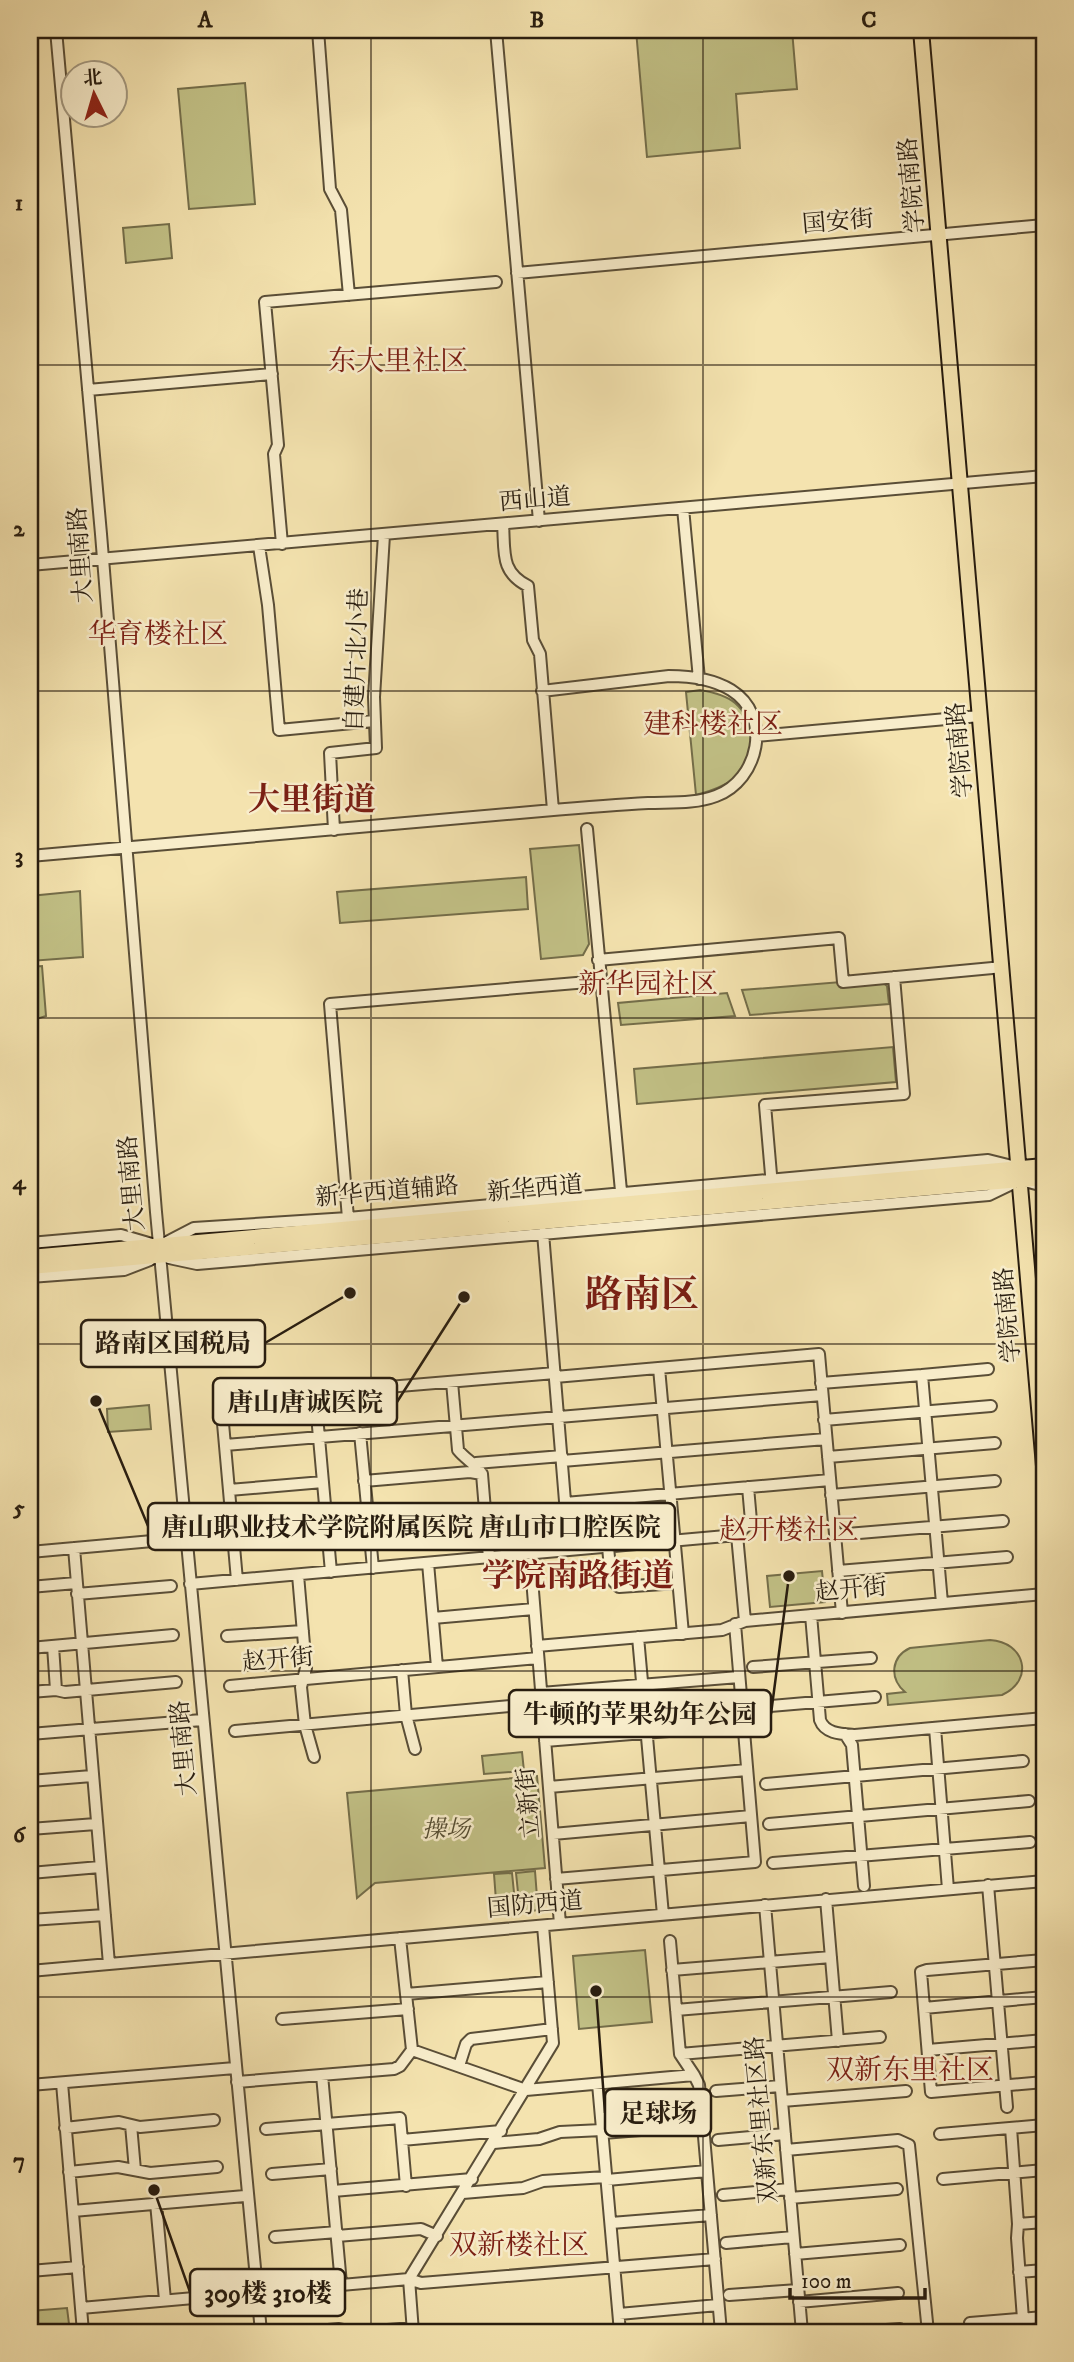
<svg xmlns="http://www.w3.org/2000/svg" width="1074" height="2362" font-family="'IM FELL DW Pica','Noto Serif SC',serif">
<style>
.green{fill:#c2c186;stroke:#746e4a;stroke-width:2}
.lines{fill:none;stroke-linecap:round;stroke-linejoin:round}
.minor-casing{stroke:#5a4e37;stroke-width:14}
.major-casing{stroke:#271c0f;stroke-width:18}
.minor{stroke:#f8edcb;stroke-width:10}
.major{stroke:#f4e3af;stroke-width:14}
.grid{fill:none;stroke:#271c0f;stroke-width:2;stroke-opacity:0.55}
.labels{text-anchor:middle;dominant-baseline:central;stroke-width:5;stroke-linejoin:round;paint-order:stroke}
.street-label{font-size:24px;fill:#271c0f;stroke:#f8edcb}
.park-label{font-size:24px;font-style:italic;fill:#564e33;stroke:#f8edcb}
.quarter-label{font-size:28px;fill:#7a1f14;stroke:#f8edcb}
.district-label{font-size:32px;font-weight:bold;fill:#7a1f14;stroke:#f8edcb}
.town-label{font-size:38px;font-weight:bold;fill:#7a1f14;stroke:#f8edcb}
.leader{fill:none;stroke:#271c0f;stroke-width:2.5}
.callout-dot{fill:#271c0f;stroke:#f8edcb;stroke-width:2.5}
.callout{fill:#f8edcb;stroke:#271c0f;stroke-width:2.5}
.callout-label{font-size:26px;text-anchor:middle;font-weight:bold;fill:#271c0f}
.neatline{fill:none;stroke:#271c0f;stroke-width:2.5}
.grid-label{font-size:23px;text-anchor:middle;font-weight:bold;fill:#271c0f}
</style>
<rect width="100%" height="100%" fill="#f4e3af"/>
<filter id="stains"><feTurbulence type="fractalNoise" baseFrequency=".00286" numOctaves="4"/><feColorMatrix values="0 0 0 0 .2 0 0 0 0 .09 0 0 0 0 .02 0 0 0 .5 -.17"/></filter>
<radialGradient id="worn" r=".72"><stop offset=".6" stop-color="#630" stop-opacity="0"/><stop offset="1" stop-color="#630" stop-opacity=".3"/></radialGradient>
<path class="green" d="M636,30H792L797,89L736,94L740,148L647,157Z
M245,83L255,204L189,209L178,89Z
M169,224L172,258L126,263L123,228Z
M700,690C712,692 726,695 735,703C757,722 756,757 736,777C726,786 709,791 696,795L686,692Z
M579,845L589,944L583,955L541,959L530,849Z
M526,877L528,909L340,923L337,892Z
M80,891L83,957L30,961V896Z
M42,966L46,1016L30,1021V967Z
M878,979L887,986L889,1004L750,1015L742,990Z
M727,993L735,1016L621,1025L618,1003Z
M893,1047L896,1082L637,1104L634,1069Z
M149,1405L151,1429L108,1432L107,1409Z
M822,1571L825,1602L770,1607L767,1576Z
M990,1640C1025,1642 1035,1680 1002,1695L888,1705L887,1694L905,1692C889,1678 891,1657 910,1648Z
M522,1752L524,1771L484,1774L482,1756Z
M537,1776L545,1868L375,1883L357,1898L347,1793Z
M535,1871L538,1910L520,1912L516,1873Z
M512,1873L516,1912L497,1914L494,1874Z
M645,1950L652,2022L579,2029L573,1956Z
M67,2308L70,2332H30V2311Z"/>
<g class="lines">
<defs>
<path id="minor" d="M56,30L101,534L156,1212C193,1585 224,1959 261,2332
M318,30L330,189L341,210L349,295
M496,30L539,521
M517,273L1044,225
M88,390L272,374
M683,508L699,679
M503,524C505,552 500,572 528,586L533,640L540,654L553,810
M282,544L274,454L278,445L265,302L496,282
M259,546L268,605L279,730L374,721
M30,565L1044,476
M756,736L980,716
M587,829L621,1191
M334,830L330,753L376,748L374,697L384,535
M30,856C200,842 371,827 542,811C577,808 612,805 648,803C670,802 695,804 716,796C759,780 773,716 731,690C713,679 689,676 669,676L542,691
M598,960L839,938L843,982L1003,967
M772,1186L765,1105L904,1094L894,977
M348,1218L330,1004L600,981
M543,1233L569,1550
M167,1242L194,1228L348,1218L988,1160L1012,1166
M30,1243L121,1235L152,1244
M169,1258L197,1264L989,1195L1020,1180L1044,1186
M30,1277L124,1270L150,1260
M659,1368L683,1634
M922,1375L988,1369
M555,1377L819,1354L842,1613
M452,1382L458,1450C466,1460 475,1463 482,1474L489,1558
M821,1383L922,1375L942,1603
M315,1393L331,1572
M824,1420L991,1406
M360,1433L373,1568
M225,1445L822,1395
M828,1457L995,1443
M562,1461L826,1439
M476,1463L562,1456
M364,1481L470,1472L482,1474
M229,1490L323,1482
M831,1495L995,1481
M565,1503L830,1480
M369,1525L485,1515
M737,1535L751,1521L748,1487
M835,1535L1003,1521
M233,1537L327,1529
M608,1547L611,1579L619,1587L678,1583
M74,1548L109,1964
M30,1552L186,1538
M530,1554L560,1924
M428,1563L437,1667
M838,1571L1007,1557
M298,1575L306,1668L301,1687L305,1725L314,1757
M237,1580L221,1401L555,1373
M190,1584L737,1535L745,1621
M30,1587L76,1583
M77,1594L171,1586
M811,1615L820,1720C825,1734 842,1734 855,1735L1044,1718
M433,1618L534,1609
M227,1636L303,1631
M638,1637L663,1915
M537,1646L722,1630L745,1621L1044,1594
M30,1648L173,1635
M753,1667L871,1658
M402,1670L406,1715L415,1749
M230,1686L538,1658
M56,1690L65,1692L176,1682
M30,1692L56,1690L53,1646
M541,1693L739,1677
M760,1707L875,1697
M935,1728L948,1889
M235,1731L542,1703
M30,1734L202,1720
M845,1734L852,1745L864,1886
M545,1741L743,1725
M30,1781L92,1776
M766,1784L1023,1761
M549,1787L747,1770
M769,1824L1029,1801
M30,1829L96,1824
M553,1834L751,1816
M773,1863L1030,1842
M30,1873L100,1867
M556,1879L755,1862L735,1624
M988,1885L1007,2107
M826,1899L838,2041
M765,1905L802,2332
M30,1920L105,1915
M400,1938L412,2050L526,2090L694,2075L699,2085L703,2125L721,2332
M670,1941L680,2054L694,2075
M1044,1960L927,1970L921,1972L931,2092L1044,2082
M672,1970L831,1957
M30,1971L1044,1881
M406,1994L548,1982
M924,2008L1044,1997
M676,2010L891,1992
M282,2019L408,2009
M928,2050L1044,2040
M680,2054L880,2037
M459,2066L466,2044L471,2039L552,2029
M322,2075L341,2284
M237,2082L394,2069L400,2066L412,2050
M62,2083L83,2332
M598,2084L620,2332
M30,2085L235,2068
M716,2091L780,2086
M782,2101L906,2091
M131,2125L135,2170
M65,2128L119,2122L140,2127L214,2120
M1011,2128L1018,2224L1044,2222
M266,2129L400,2118L406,2186
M603,2133L703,2125
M940,2134L1044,2125
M402,2140L501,2131
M718,2140L785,2134
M494,2143L539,2139L560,2132L602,2130
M786,2150L898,2140L909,2145L928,2332
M69,2172L118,2167L150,2173L217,2167
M272,2174L331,2169
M943,2179L1044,2170
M607,2180L707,2171
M333,2191L472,2179
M463,2193L523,2188L543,2181L606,2177
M723,2195L789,2189
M790,2198L897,2189
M156,2203L165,2300
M73,2211L245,2196
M611,2223L711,2215
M1018,2224L1017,2238L1023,2319
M337,2236L421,2229L437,2236
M275,2237L337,2232
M726,2243L793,2237
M795,2254L900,2245
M30,2271L78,2267
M1019,2272L1044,2270
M729,2295L798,2290
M799,2302L898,2293
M81,2308L409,2279L421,2283L715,2259
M619,2314L718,2305
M970,2323L1044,2317
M305,2332L339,2329L354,2332
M362,2332L413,2328
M413,2332L409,2279L553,2043L543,1926
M858,2332L900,2329"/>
<path id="major" d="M921,30L1044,1466
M30,1257L1044,1166
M30,1267L1044,1178"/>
</defs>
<use href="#minor" class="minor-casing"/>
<use href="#major" class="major-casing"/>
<use href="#minor" class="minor"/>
<use href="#major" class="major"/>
</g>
<path class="grid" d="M371,30V2332M703,30V2332M30,365H1044M30,691H1044M30,1018H1044M30,1344H1044M30,1671H1044M30,1997H1044"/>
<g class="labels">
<g class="street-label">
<text transform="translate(912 185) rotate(-95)">学院南路</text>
<text transform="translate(838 222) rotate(-5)">国安街</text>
<text transform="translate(535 500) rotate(-5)">西山道</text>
<text transform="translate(81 555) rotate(-94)">大里南路</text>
<text transform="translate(357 660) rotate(-88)">自建片北小巷</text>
<text transform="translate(960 750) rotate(-95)">学院南路</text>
<text transform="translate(132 1183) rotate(-95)">大里南路</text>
<text transform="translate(535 1189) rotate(-5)">新华西道</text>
<text transform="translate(387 1192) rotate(-5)">新华西道辅路</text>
<text transform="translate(1008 1315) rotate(-95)">学院南路</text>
<text transform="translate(851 1590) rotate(-5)">赵开街</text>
<text transform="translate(278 1660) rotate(-5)">赵开街</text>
<text transform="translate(184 1748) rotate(-95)">大里南路</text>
<text transform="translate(529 1803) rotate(-95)">立新街</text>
<text transform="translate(535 1905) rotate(-5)">国防西道</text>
<text transform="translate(762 2120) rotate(-95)">双新东里社区路</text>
</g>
<g class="park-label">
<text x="446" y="1830">操场</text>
</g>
<g class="quarter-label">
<text x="398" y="361">东大里社区</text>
<text x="158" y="634">华育楼社区</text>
<text x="713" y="724">建科楼社区</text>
<text x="648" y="984">新华园社区</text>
<text x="789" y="1530">赵开楼社区</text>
<text x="910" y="2070">双新东里社区</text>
<text x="519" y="2245">双新楼社区</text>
</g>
<g class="district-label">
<text x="312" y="801">大里街道</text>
<text x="578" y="1577">学院南路街道</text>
</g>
<g class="town-label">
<text x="642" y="1296">路南区</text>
</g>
</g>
<path class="leader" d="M350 1293L265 1343M464 1297L397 1402M96 1401L148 1526M789 1576L771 1714M596 1991L605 2113M154 2190L190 2292"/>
<g class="callout-dot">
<circle cx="350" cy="1293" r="7"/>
<circle cx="464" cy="1297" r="7"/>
<circle cx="96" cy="1401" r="7"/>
<circle cx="789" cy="1576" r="7"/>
<circle cx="596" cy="1991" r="7"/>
<circle cx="154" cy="2190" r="7"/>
</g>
<g class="callout">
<rect x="81" y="1320" width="184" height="47" rx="7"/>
<rect x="213" y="1378" width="184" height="47" rx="7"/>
<rect x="148" y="1503" width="527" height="47" rx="7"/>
<rect x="509" y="1690" width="262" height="47" rx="7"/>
<rect x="605" y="2089" width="106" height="47" rx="7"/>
<rect x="190" y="2269" width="155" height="47" rx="7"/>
</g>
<g class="callout-label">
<text x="173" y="1352">路南区国税局</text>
<text x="305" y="1411">唐山唐诚医院</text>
<text x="411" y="1536">唐山职业技术学院附属医院 唐山市口腔医院</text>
<text x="640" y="1723">牛顿的苹果幼年公园</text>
<text x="658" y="2122">足球场</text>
<text x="268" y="2302">309楼 310楼</text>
</g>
<rect width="1074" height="2362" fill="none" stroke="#f4e3af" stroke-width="77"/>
<g transform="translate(94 94) rotate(355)"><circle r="33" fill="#f8edcb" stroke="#a49980" stroke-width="2"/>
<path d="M0-5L12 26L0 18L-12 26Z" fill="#8f2418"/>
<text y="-10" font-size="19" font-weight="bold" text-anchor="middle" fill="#271c0f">北</text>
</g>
<path d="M790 2288v10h135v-10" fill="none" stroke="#271c0f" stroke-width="3.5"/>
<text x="801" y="2288" font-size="21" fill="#271c0f" stroke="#f8edcb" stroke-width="5" paint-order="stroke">100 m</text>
<rect x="38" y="38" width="998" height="2286" class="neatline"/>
<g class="grid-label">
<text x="205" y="27">A</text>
<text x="537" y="27">B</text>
<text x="869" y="27">C</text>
<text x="19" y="210">1</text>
<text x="19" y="536">2</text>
<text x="19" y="863">3</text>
<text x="19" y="1189">4</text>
<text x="19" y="1515">5</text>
<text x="19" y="1842">6</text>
<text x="19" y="2168">7</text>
</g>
<rect width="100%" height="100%" filter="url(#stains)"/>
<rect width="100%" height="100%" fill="url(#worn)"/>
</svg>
